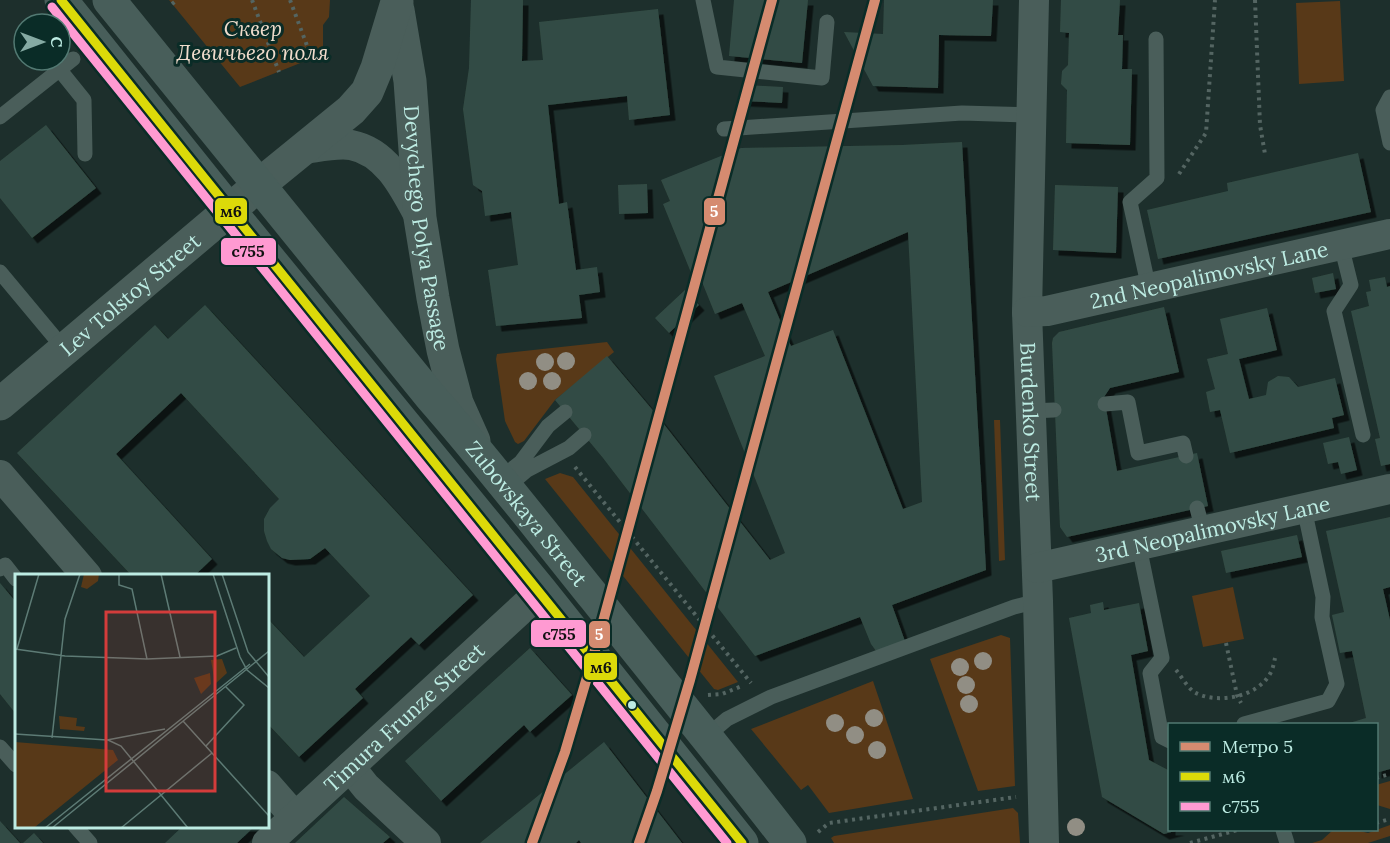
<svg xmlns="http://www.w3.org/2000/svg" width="1390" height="843" font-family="Lora,serif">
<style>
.green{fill:#583918}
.building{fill:#334c44;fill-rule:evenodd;filter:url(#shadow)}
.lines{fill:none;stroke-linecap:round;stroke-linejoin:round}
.path{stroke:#546562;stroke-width:4;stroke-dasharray:3 4.5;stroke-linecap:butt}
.service{stroke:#4a5e5a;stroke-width:15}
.minor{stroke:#4a5e5a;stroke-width:30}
.tertiary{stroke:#4a5e5a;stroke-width:33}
.secondary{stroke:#485e5a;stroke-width:33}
.bus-1-casing{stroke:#0a2c27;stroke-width:14}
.bus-2-casing{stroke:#0a2c27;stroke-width:14}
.bus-1{stroke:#dcda09;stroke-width:9}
.bus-2{stroke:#ff9ad2;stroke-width:9}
.metro-1-casing{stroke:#0a2c27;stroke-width:15}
.metro-1{stroke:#d58b70;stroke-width:10}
.tree{fill:#918e84}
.bus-dot{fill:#bdece3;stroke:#0a2c27;stroke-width:2}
.labels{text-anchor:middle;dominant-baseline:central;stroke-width:6;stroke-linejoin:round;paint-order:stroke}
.park-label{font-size:21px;font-style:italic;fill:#f0dccc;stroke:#0a2c27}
.street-label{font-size:21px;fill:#bdece3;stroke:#0a2c27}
.inset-road{fill:none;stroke:#5d7b75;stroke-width:1.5}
.view{fill:#d43c3b;fill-opacity:0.15;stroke:#d43c3b;stroke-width:3}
.inset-edge{fill:none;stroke:#bdece3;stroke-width:3}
.line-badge{stroke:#0a2c27;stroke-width:2}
.badge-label{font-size:16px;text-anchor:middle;font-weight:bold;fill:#fff}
.pale-badge-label{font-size:16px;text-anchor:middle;font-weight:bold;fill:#111}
</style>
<defs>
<filter id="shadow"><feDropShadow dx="5.5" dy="5.5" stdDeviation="0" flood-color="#0009"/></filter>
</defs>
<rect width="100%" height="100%" fill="#1d2f2c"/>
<path class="green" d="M169,0H330L329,17L323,25V54L240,87Z
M1340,1L1344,81L1299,84L1296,3Z
M607,342L614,352L555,400L524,441L518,444L515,442L505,421L496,359L497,354Z
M994,420H1000L1005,560L999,561Z
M560,473L573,477L738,682L718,690L714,689L545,479Z
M1233,587L1244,639L1203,647L1192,596Z
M1001,635L1010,638L1015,786L978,791L930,659Z
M873,681L913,799L829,813L808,785L801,790L751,729Z
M1390,781V809L1377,805L1376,785Z
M1013,808L1018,813L1020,843H834L831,838L834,836Z
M1390,825V836L1368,843H1312L1322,840L1333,830H1356L1368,833Z"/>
<path class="building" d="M471,0H523L522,61L543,60L539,22L658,9L670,115L629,120L627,96L548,105L559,204L567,202L576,270L597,267L600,292L579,295L582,318L496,326L488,270L518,265L511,212L485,216L482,191L473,185L463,109L469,68Z
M734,0H808L802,63L729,56Z
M884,0H993L991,36L939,35L938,88L873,86L844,32L883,34Z
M1061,0H1120L1118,35H1123L1122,69H1132L1130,145L1066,143L1067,90L1061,84L1062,71L1068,65L1069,33L1060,32Z
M744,85L783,87L782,103L743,101Z
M46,125L96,188L32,238L0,198V161Z
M962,142L986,570L892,605L906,644L879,655L871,644L860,617L755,656L603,458L555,400L607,356L656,414L770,560L785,553L714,376L765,356L742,303L715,314L700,277L694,280L663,204L670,201L661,180L741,148L902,145ZM908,232L922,502L903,509L833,330L791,346L768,292Z
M1358,153L1371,212L1158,259L1147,210L1228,191L1227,183Z
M647,184L648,213L619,214L618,185Z
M1055,185L1118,187L1116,253L1053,250Z
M1333,273L1336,289L1315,293L1312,278Z
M1385,277L1387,287L1390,286V464L1381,466L1375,439L1380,438L1351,311L1369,306L1366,292L1371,291L1369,280Z
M685,290L699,305L669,333L655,318Z
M205,305L473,595L419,645L411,637L355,689L363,698L299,757L267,723V618L304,657L370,596L325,548L310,559L290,560L282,558L271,549L267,541L264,531V519L270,508L279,499L181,393L116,454L212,559L194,576H132L17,453L155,325L168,339Z
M1164,307L1179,372L1110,388L1104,397L1117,471L1197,453L1208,506L1067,537L1060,527L1052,343L1053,338L1059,332Z
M1267,308L1277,350L1239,359L1249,399L1266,395L1268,382L1278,376L1289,377L1298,387L1335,378L1344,415L1332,418L1334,428L1230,453L1220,410L1210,412L1206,392L1215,389L1207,359L1228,354L1220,319Z
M1349,437L1357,470L1341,474L1338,462L1328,464L1323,443Z
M1390,517V587L1383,589L1390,620V769L1376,773V724H1346L1366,718L1352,651L1340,653L1332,615L1344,612L1326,531Z
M1297,535L1302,557L1226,573L1221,551Z
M0,583L16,602V714L0,694Z
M1103,602L1104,610L1139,603L1148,651L1131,655L1149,760L1170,771V830H1179L1164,834L1102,797L1069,618L1091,613L1090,605Z
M530,648L572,695L530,732L524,725L441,801L405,761Z
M604,742L682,843H581L579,840L576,843H480Z
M344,797L390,837L383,843H295Z
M0,821L20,843H0Z
M183,826H255L237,843H165Z
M34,833L43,843H23Z"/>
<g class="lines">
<path class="path" d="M252,0L279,72
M290,0L312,59
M1255,0L1260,125L1265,154
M172,4L177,0
M1179,174L1206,133L1215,0
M575,467L751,683
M1226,643L1237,695L1241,703
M1176,670C1182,677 1187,687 1194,692C1217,705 1259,697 1271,672C1273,668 1274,663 1275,658
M708,695L722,694L742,686
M1376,778L1390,774
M1376,823L1390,819
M818,832L829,823L1016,797
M1190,843L1237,830"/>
<path class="service" d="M703,0L717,67L822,78L827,22
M59,69L84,100L85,154
M1390,97L1383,110L1390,143
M0,117L73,59
M724,129L962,113L1031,115
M1341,245L1351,285L1334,311L1363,435
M0,272L65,350
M1149,289L1130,202L1157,178L1156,39
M1105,404L1128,402L1138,453L1183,443L1186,456
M1030,411L1054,410
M500,479L521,462L548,426L565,412
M507,487L527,470L569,448L584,435
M1197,508L1203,531
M1139,546L1162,658L1150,673L1162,737L1170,741
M0,569L5,565L16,579
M1244,724L1328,701L1337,684L1322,617L1323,597L1304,508
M707,736L727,719L771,697L1014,607L1038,601
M0,747L16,765
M75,826L90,843
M1283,830L1287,843"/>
<g class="minor">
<path id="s1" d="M1034,0L1027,312L1038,601L1044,843"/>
<path d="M304,149C319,147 335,143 351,145C387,152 404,188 420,218"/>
<path id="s2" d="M1027,312L1047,311L1390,234"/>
<path d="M0,475L87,576"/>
<path id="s3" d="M1037,568L1390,489"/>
<path d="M350,767L366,787L426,843"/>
<path d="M267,785L295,817"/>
<path id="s4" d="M267,843L541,591"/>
</g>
<g class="tertiary">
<path id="s5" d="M398,10L410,81L420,218L433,298L443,350L457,403L474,441"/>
<path id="s6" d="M0,404L259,185L351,110L367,92L377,68L397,2"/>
</g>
<g class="secondary">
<path d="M61,0L229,210L541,591L742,843"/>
<path id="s7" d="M109,0L431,397C488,462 541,531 595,598C660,680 726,760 790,843"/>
</g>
<defs>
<path id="bus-1" d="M61,0C287,282 517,561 742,843"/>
<path id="bus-2" d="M52,7C275,287 503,563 727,843"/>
</defs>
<use href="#bus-1" class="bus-1-casing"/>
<use href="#bus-2" class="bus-2-casing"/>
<use href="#bus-1" class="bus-1"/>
<use href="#bus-2" class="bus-2"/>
<defs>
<path id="metro-1" d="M532,843L565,752L598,640L772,0
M639,843L657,791L690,680L875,0"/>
</defs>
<use href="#metro-1" class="metro-1-casing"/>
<use href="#metro-1" class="metro-1"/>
</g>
<g class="tree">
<circle cx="566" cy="361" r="9"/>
<circle cx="545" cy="362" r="9"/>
<circle cx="528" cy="381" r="9"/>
<circle cx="552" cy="381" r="9"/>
<circle cx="983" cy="661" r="9"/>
<circle cx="960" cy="667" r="9"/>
<circle cx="966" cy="685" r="9"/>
<circle cx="969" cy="704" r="9"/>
<circle cx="874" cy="718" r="9"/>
<circle cx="835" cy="723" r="9"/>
<circle cx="855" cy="735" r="9"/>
<circle cx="877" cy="750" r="9"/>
<circle cx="1076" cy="827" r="9"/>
</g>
<circle class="bus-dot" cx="632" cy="705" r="5"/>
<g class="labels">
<g class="park-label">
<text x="253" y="28">Сквер<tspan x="253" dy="24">Девичьего поля</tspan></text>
</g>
<g class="street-label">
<text stroke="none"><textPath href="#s5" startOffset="220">Devychego Polya Passage</textPath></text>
<text stroke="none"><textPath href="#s2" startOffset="186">2nd Neopalimovsky Lane</textPath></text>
<text stroke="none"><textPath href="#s6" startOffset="170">Lev Tolstoy Street</textPath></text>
<text stroke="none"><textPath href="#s1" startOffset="422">Burdenko Street</textPath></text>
<text stroke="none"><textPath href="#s7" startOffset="662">Zubovskaya Street</textPath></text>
<text stroke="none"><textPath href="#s3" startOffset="180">3rd Neopalimovsky Lane</textPath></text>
<text stroke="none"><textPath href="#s4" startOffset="186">Timura Frunze Street</textPath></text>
</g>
</g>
<g transform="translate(15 574)">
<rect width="254" height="254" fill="#1d2f2c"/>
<path d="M69,0H84L83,7L72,15L66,13ZM207,85L212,99L200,110L196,86ZM195,99L196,110L186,120L179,104ZM44,142L62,144L61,152L70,153L69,157L45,155ZM0,168L98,176L103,186L20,253H0Z" fill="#583918"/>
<path class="inset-road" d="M104,0V11L117,15L132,85M146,0L165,83M198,0L225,83L232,96L254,114M207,0L233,78L254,103M0,75L50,82L132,85L202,82L221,74M2,75L24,0M168,147L254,242M0,160L92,166L150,155M37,164L50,45L65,0M93,166L106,172L173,254M191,172L229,131L211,113M30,254L235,90M37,254L254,77M106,254L197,179"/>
<path class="view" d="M91,38H200V217H91Z"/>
<rect width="254" height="254" class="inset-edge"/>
</g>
<g class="line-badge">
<rect x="214" y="197" width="34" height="28" rx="6" fill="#dcda09"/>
<rect x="703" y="197" width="23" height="29" rx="6" fill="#d58b70"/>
<rect x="220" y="237" width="57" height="29" rx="6" fill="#ff9ad2"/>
<rect x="530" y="619" width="57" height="29" rx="6" fill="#ff9ad2"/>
<rect x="588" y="620" width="23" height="29" rx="6" fill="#d58b70"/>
<rect x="583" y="652" width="35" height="29" rx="6" fill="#dcda09"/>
</g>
<g class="badge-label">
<text x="714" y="217">5</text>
<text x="599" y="640">5</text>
</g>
<g class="pale-badge-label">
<text x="231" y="217">м6</text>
<text x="248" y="257">с755</text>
<text x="559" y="640">с755</text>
<text x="601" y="673">м6</text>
</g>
<rect x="1168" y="723" width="210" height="108" fill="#0a2c27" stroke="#527972" stroke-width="1.5"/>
<rect x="1180" y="742" width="30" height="9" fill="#d58b70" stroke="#527972" stroke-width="1.5"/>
<text x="1222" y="753" font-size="18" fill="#bdece3">Метро 5</text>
<rect x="1180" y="772" width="30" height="9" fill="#dcda09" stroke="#527972" stroke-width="1.5"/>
<text x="1222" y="783" font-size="18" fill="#bdece3">м6</text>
<rect x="1180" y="802" width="30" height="9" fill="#ff9ad2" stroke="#527972" stroke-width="1.5"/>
<text x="1222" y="813" font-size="18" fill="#bdece3">с755</text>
<g transform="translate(42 42) rotate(90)"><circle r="28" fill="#0a2c27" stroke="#527972" stroke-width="1.5"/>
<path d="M0-4.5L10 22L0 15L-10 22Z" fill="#85aaa3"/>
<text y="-9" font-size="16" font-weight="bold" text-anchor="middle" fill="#bdece3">С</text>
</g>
</svg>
